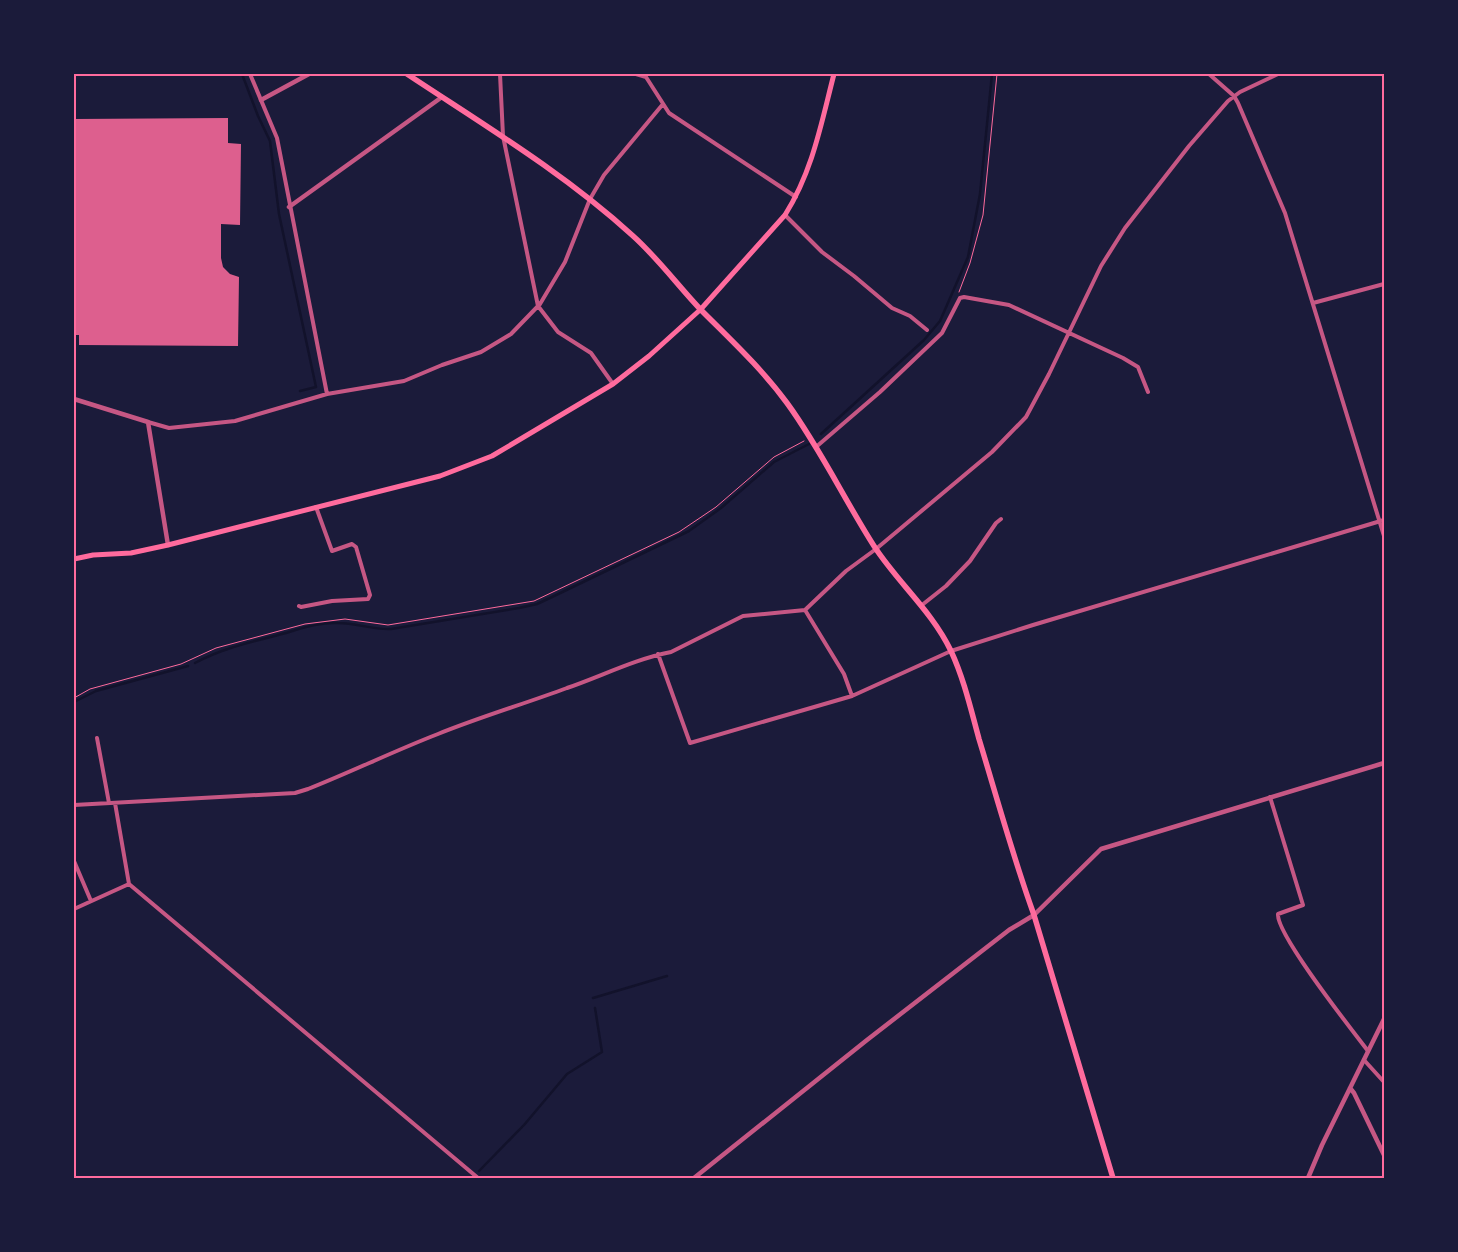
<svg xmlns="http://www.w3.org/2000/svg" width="1458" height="1252" font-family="'Source Serif 4',serif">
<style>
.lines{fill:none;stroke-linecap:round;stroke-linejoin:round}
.stream{stroke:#12122b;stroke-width:2.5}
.building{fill:#dd5f8e}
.path{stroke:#ff6b9d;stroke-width:1}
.minor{stroke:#c65784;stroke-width:4}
.tertiary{stroke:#c65784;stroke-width:4.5}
.secondary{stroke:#ff6b9d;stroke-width:5}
.primary{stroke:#ff6b9d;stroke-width:5.5}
.neatline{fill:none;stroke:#ff6b9d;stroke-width:2}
</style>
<rect width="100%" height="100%" fill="#1b1b3a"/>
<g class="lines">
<path class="stream" d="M242,74L258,116L270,141L279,214L316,387L300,391
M821,434L924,340L940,321L968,257L980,194L992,74
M195,663C222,648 252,642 282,634C300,629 319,622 338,623C357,623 373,630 391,629L519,608L537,604L550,598L689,531L721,508L774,462L809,444
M74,702L96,691L188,666
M593,998L667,976
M479,1171L524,1125L567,1074L602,1052L595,1008"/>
</g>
<path class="building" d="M228,118V143L241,144L240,225L221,224V258L223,267L230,274L239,277L238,346L79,345V335H74V119Z"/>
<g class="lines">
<path class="path" d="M959,292L970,263L983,215L997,74
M74,698L90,689L181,664L216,648L305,624L345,619L388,625L534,601L679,532L716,507L774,457L804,441"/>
<path class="minor" d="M250,74L277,138L327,394
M500,74L503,136L538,306L558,332L591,353L613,384
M636,74L646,77L669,113L796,197
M1209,74L1234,96L1238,103L1285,213L1384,536
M785,215L822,252L854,276L892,308L910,316L927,330
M1313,303L1384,284
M148,422L169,428L235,421L327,394L404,381L442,365L481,352L511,334L540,304L565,262L590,199L604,175L663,104
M816,447L880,392L942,333L960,298L964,297L1009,305L1123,358L1138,367L1148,392
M922,605L946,586L970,561L996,523L1001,519
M299,606L301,607L332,601L368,599L370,595L356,547L352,544L332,551L316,507
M805,610L844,674L852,696
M658,654L690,743L852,696L951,651L1033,625L1384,520
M97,738L109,803
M1270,797L1303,905L1278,914C1276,934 1352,1030 1368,1051
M115,803L129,884L478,1178
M74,805L295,793L308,789C351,772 394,751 438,734C480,717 524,704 567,688C602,676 635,659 671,652L743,616L805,610L846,571L876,549L992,452L1026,417L1049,374L1101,266L1125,228L1189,146L1228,101L1240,92L1278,74
M74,861L91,901
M74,909L129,884
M1364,1060L1384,1082"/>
<path class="tertiary" d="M261,100L309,74
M289,207L442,97
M74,399L148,422L168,545
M1350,1088L1354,1093L1384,1155
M694,1178L867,1040L1009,930L1034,915L1101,849L1384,763
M1308,1178L1322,1145L1384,1019"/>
<path class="secondary" d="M74,559L93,555L131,553L168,545L440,476L492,456L613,384L649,356L701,309L785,215C813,170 821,124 834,74"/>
<path class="primary" d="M407,74C484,125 564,173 632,235C658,258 678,286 702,311C732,341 762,369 787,403C820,448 844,499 874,546C898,583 932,611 951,651C964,679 971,710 979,739C997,798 1013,857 1034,915L1113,1178"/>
</g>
<rect width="1458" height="1252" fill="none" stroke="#1b1b3a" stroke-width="150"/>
<rect x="75" y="75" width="1308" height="1102" class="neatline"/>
</svg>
